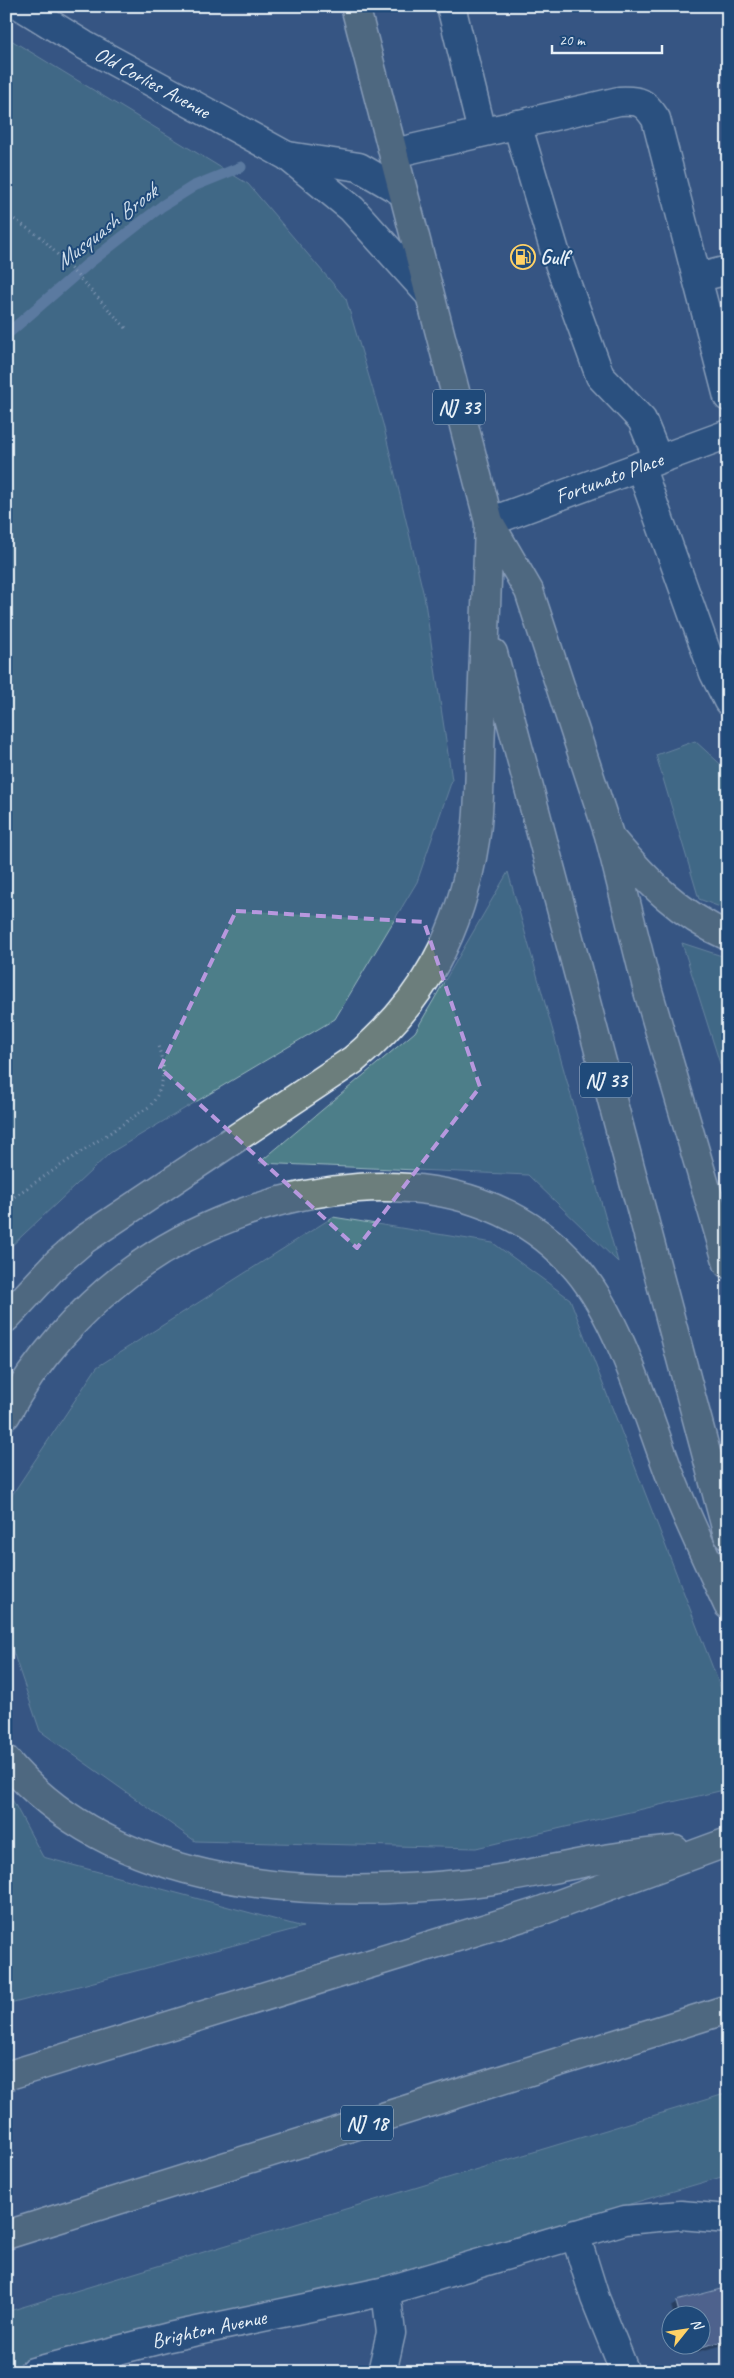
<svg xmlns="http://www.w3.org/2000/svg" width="734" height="2378" font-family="Caveat,sans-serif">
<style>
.green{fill:#4d7e89;stroke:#9ab8c0}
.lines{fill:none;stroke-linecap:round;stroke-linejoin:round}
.stream{stroke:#87a6c4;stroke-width:11}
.building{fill:#6a7299;stroke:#e8f1f8;filter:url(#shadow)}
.minor-casing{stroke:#e8f1f8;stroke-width:31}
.highway-casing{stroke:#e8f1f8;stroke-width:31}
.path{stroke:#e8f1f8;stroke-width:3;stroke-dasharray:1 4;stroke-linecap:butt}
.minor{stroke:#1f4a7a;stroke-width:28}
.highway{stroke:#6c7e7c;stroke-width:28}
.marked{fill:none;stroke:#b798de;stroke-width:4;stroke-dasharray:10 6;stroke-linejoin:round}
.labels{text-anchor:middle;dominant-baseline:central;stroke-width:4;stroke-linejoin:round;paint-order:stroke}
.shield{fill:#1f4a7a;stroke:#acbfd2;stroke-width:1}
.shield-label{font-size:20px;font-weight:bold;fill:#e8f1f8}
.street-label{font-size:21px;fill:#e8f1f8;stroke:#1f4a7a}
.poi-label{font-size:21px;font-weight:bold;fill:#e8f1f8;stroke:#1f4a7a;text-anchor:start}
.water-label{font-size:22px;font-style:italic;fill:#d0deeb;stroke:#1f4a7a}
</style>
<defs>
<filter id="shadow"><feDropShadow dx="-4.5" dy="4.5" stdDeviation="0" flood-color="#0009"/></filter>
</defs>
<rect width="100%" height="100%" fill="#365683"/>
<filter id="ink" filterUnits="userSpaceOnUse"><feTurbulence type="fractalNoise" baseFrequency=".02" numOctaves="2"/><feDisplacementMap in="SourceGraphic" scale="10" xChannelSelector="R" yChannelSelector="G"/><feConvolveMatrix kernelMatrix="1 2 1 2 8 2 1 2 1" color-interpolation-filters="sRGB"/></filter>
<g filter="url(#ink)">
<path class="green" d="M6,37L248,184L346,299L383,424L424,596L452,780L417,882L335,1019L110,1153L6,1251Z
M695,741L728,771V910L699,899L656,755Z
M508,872L618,1262L528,1175L259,1163L415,1032Z
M682,943L728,958V1089Z
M333,1217L493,1243L570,1299L728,1707V1789L476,1848L195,1841L40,1731L6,1631V1504L97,1367Z
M6,1788L43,1857L303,1927L6,2005Z
M728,2093V2175L62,2372H6V2312Z"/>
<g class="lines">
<path class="stream" d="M6,335L89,263L162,206L194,186L241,167"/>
</g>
<path class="building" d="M728,2287V2340L689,2350L688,2346H702V2316H680L676,2301Z"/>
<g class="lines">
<defs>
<g id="minor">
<path id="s1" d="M21,6L84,45L287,156L352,209L428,293"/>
<path d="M451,6L482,132"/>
<path d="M517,124L556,255L600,376L642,420L658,459"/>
<path d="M394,153L619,101C640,100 645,102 656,119L697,278"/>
<path d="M288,156L359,167L402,192"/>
<path d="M728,270L697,278L728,397"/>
<path d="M640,466L714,673L728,701"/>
<path id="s2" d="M489,522L728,434"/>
<path d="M575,2234L595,2298L625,2372"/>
<path id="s3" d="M33,2372L169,2337L386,2291L625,2220L681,2215L728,2219"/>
<path d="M382,2372L391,2333L386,2291"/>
</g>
<path id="highway" d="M355,6L489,522L529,591L609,835L648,991L728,1264
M493,653L728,1535
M613,841C646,880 680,915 728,936
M6,1318L57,1263L85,1239L353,1060C425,1000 461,932 475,840C481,803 479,764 481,726C484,658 487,590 489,522
M6,1415C35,1360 80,1310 130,1272C251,1182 467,1139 577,1269C620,1320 646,1412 670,1475C687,1519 708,1562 728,1605
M6,1760C115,1891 313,1900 470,1883C511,1879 552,1868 593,1861C620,1856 648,1853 675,1850
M6,2076L535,1913L728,1842
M6,2235L728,2009"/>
</defs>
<use href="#minor" class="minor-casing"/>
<use href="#highway" class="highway-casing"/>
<path class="path" d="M6,214L42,238L126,328
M6,1202L150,1106C165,1087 166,1069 158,1046"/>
<use href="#minor" class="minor"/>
<use href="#highway" class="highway"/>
</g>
</g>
<path d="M0 0H734V2378H0ZM236,911L424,922L480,1087L357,1248L160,1068Z" fill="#365683" fill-opacity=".55" fill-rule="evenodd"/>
<path class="marked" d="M236,911L424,922L480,1087L357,1248L160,1068Z"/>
<defs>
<symbol id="fuel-ring" viewBox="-11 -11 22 22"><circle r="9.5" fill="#1f4a7a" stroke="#ffd166" stroke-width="1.5"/><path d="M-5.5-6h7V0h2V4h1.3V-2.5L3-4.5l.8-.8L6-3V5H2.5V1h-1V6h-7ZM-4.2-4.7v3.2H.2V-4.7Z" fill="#ffd166"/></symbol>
</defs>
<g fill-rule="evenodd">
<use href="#fuel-ring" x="509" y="243" width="28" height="28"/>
</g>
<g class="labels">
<g class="shield">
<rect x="433" y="389.5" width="52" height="35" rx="4"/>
<rect x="580" y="1062.5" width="52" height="35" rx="4"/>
<rect x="341" y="2105.5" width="52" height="35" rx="4"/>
</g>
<g class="shield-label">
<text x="459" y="407">NJ 33</text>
<text x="606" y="1080">NJ 33</text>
<text x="367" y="2123">NJ 18</text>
</g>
<g class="street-label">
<text stroke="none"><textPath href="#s1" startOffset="152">Old Corlies Avenue</textPath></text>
<text stroke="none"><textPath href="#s2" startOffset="128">Fortunato Place</textPath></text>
<text stroke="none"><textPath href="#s3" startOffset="181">Brighton Avenue</textPath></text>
</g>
<g class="poi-label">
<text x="540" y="257">Gulf</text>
</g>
<g class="water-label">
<text transform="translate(106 227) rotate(-38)">Musquash Brook</text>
</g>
</g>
<rect width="734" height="2378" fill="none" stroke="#1f4a7a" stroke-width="25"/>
<rect x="12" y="12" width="709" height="2353" fill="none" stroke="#e8f1f8" stroke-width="2" filter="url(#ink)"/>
<g transform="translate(686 2330) rotate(60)"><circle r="24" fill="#1f4a7a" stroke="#6f8dac"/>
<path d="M0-4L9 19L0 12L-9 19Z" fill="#ffd166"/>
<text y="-8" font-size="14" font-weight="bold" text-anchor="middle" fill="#e8f1f8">N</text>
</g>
<path d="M552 45v8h110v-8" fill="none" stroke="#e8f1f8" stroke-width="2.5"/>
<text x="559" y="45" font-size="15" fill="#e8f1f8" stroke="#1f4a7a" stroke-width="4" paint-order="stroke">20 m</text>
</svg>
